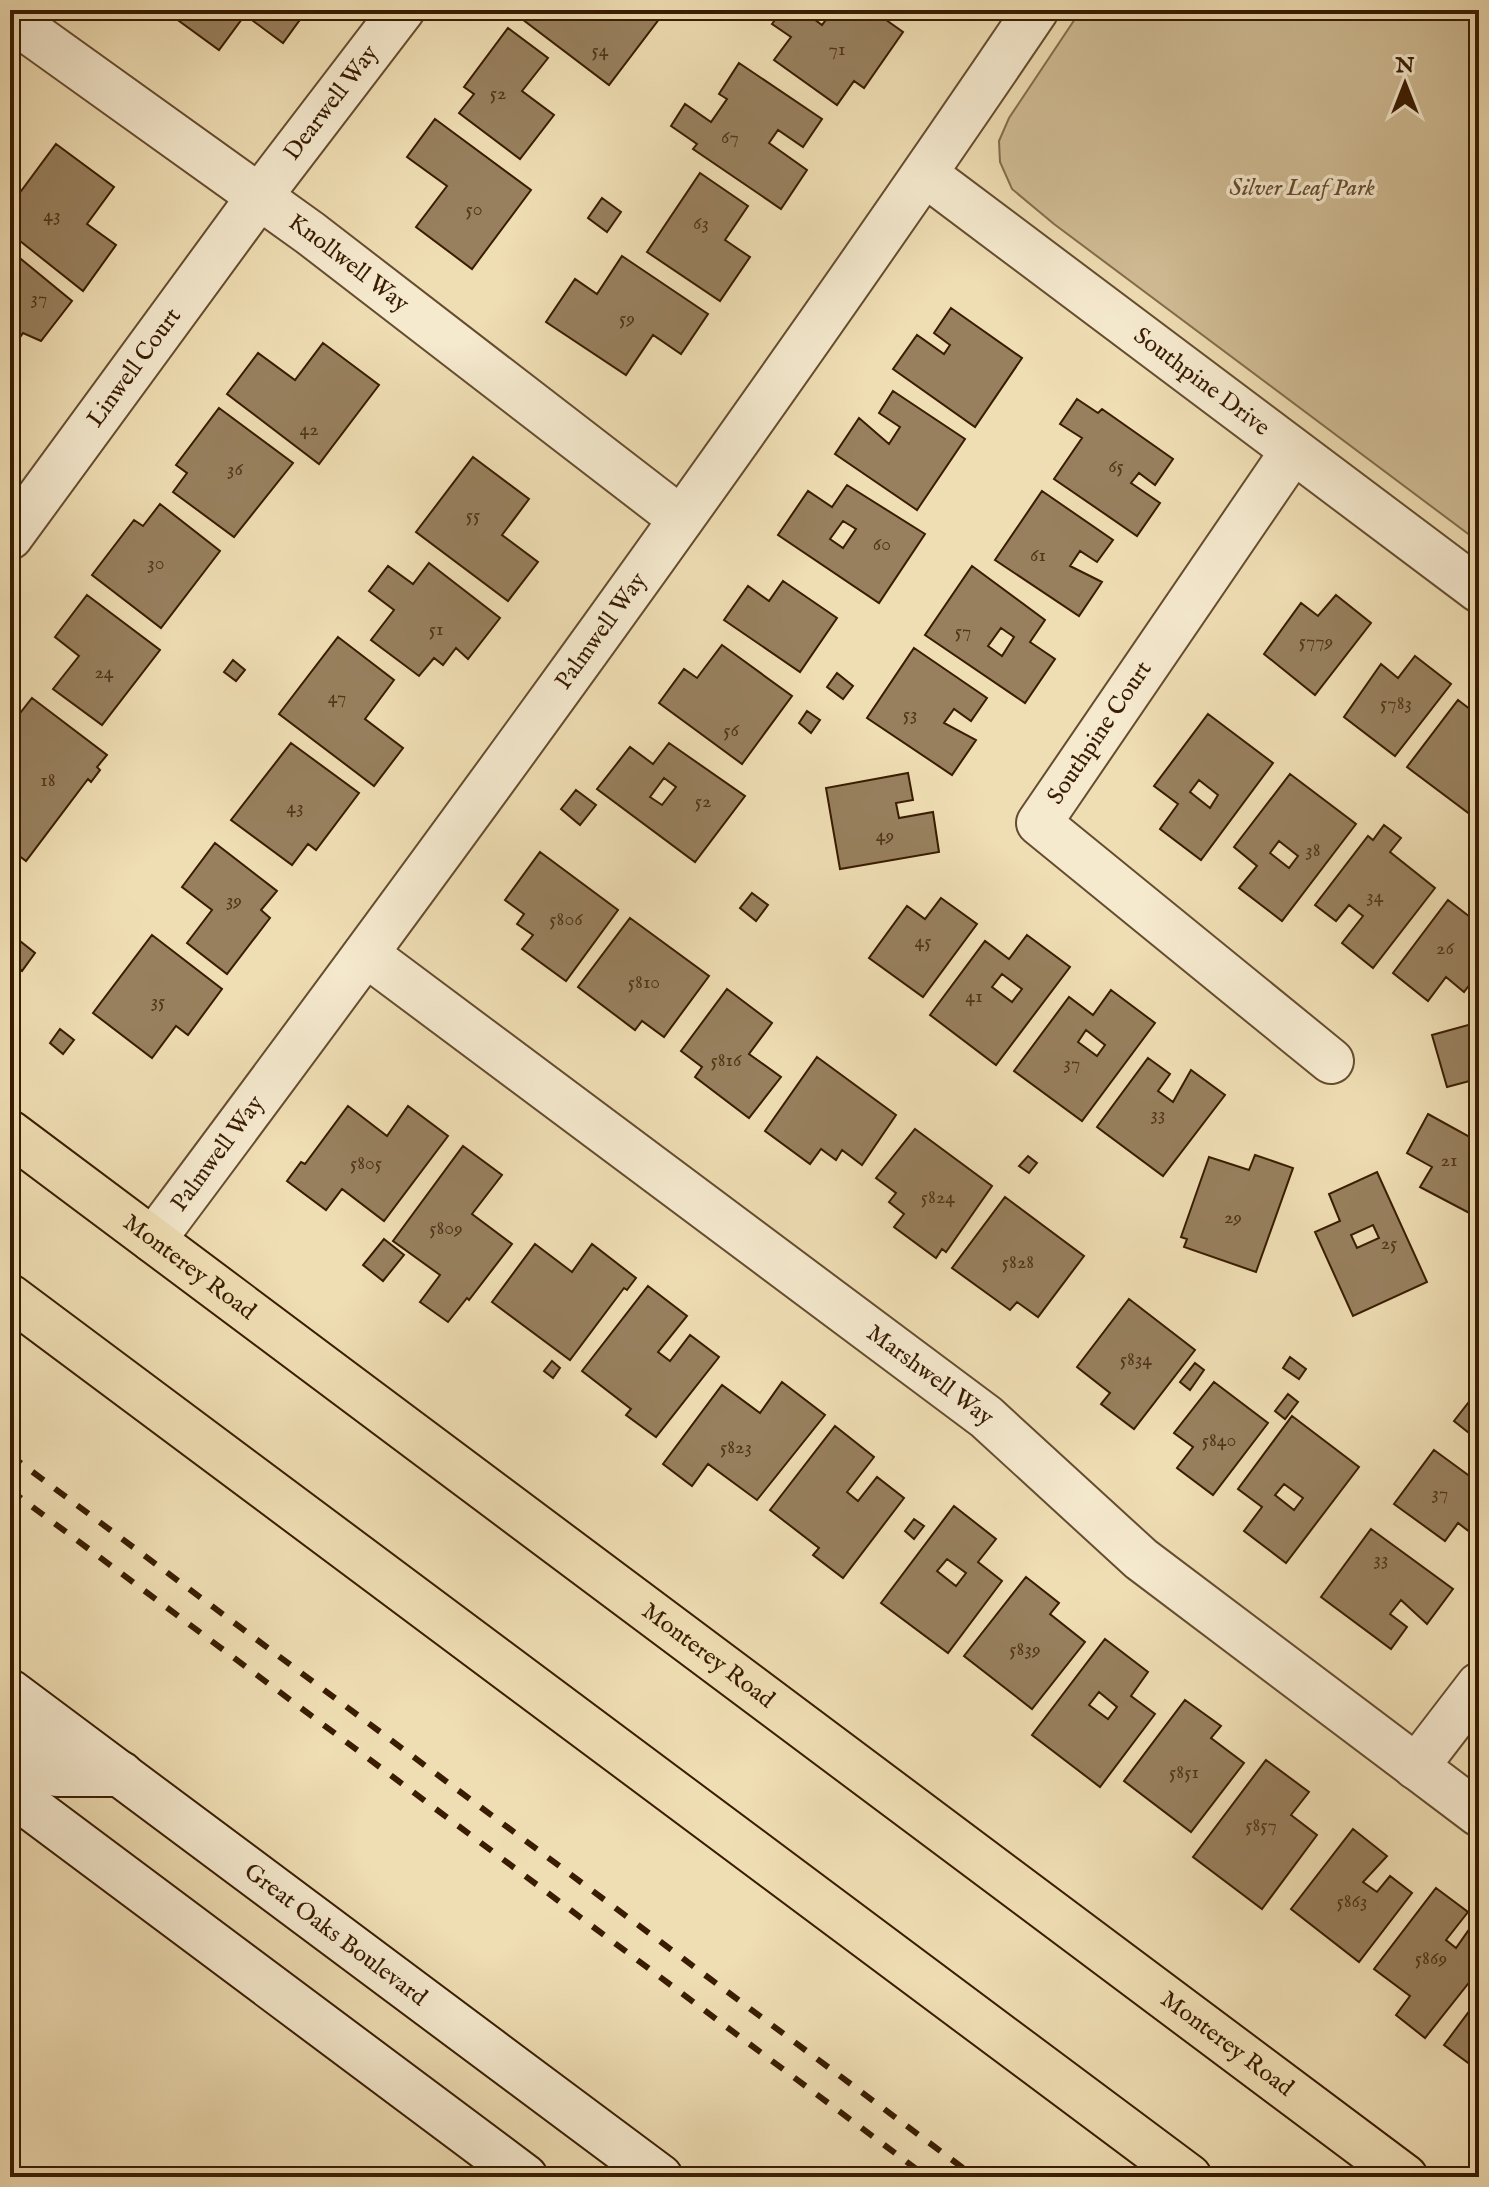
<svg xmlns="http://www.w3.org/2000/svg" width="1489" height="2187" font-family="'IM FELL English',serif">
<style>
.green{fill:#d0bc95;stroke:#846c4b;stroke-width:2}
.building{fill:#98805e;stroke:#391c01;stroke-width:2;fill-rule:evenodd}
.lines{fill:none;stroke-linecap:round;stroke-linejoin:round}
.street-casing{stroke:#664c2e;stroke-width:48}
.secondary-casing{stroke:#391c01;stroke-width:48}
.primary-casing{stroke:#391c01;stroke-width:48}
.street{stroke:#f5e9ce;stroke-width:44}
.secondary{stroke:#f5e9ce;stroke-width:44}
.primary{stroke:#efddb3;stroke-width:44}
.rail{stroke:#391c01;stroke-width:6;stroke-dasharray:14 14;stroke-linecap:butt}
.labels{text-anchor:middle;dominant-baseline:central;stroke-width:7;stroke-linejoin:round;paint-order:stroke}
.number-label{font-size:20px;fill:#513518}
.street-label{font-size:24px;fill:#391c01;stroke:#f5e9ce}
.park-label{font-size:24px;font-style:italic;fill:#664c2d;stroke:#f5e9ce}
</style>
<rect width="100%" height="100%" fill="#efddb3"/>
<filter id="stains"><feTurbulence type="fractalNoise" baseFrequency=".0025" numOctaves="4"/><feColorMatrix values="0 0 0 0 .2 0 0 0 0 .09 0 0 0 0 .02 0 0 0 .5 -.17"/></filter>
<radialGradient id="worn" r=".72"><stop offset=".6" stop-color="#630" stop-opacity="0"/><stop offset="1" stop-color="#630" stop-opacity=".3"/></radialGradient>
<path class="green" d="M1081,10H1479V542L1054,224L1012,189L1000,162L999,141L1009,118Z"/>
<path class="building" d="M181,10H307L283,43L245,15L219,50L175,18Z
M522,10H666L609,85L518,16Z
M782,10H795L804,16L806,13L822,25L833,10H872L903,32L864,88L854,81L837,105L774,60L791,37L772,24Z
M899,10H918L912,19Z
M508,28L548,58L522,91L554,115L520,159L459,113L474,94L464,87Z
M739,63L822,119L803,147L778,130L769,143L807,170L781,209L693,149L697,144L671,126L685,104L711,122L727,99L719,94Z
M435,119L531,190L472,269L416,227L447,186L407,157Z
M56,144L114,187L87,224L116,245L83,291L10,233V206Z
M700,173L748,206L725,240L750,257L720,301L647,252Z
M602,198L621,212L607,232L588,218Z
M10,250L72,301L41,341L23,333L14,346L10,343Z
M622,256L708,314L681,354L653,335L626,375L546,322L575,279L597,294Z
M951,308L1022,358L975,427L893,369L917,335L944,354L950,345L934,333Z
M323,343L379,385L319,464L227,394L258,353L295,380Z
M893,391L965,439L917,510L835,454L859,418L889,444L900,427L879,413Z
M1077,399L1098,413L1102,409L1173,459L1155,485L1139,473L1131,483L1160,503L1137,536L1054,479L1082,438L1060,424Z
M219,408L293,463L234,537L173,492L187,473L176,465Z
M473,457L529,499L502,535L538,562L508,601L416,532Z
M847,485L925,534L879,603L778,535L808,491L832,507ZM843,521L856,529L843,548L830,539Z
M1042,491L1113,540L1097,562L1080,551L1070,566L1102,582L1079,616L995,560Z
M160,504L220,551L161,628L92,575L134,520L143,526Z
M429,563L500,618L468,659L456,648L443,665L434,658L419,676L371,640L394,610L369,591L388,566L413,584Z
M972,566L1045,620L1030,642L1055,659L1025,703L925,635ZM1001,628L1014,637L1002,656L988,646Z
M783,581L837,618L800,672L724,620L748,586L769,601Z
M87,595L160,650L102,725L53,689L79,656L55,637Z
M1336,595L1371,623L1315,695L1264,654L1301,603L1318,616Z
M338,637L394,680L365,719L403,748L374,786L279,714Z
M722,645L792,696L742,764L659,703L684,669L697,678Z
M914,648L987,698L971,721L954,709L944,723L976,740L952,775L867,718Z
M1415,656L1451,684L1395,756L1344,717L1381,664L1398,678Z
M233,660L245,670L236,681L224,672Z
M837,673L853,686L843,699L827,687Z
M32,698L107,755L97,767L100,770L91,782L88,779L26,861L10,849V726Z
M1458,700L1479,716L1471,731L1479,737V812L1475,818L1407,767Z
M807,711L820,720L811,733L799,723Z
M1208,714L1273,763L1201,860L1160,829L1178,804L1154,786ZM1199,780L1218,795L1210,808L1190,792Z
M291,743L359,793L316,850L308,844L292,865L231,820Z
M669,743L745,796L695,862L597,789L630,747L653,764ZM664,778L676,787L662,805L650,797Z
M908,773L913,800L896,803L899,818L933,812L939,852L840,869L826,788Z
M1290,774L1356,824L1282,921L1239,888L1257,866L1234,847ZM1279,841L1298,856L1289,868L1270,853Z
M576,790L596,805L580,825L561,809Z
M1384,825L1401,838L1390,852L1435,888L1373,968L1342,943L1363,916L1349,905L1336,921L1315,905L1368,836L1373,840Z
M215,843L277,891L261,910L270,918L227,974L187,943L212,910L182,887Z
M540,852L618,910L566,981L522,949L533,935L517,924L524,914L505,900Z
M752,893L768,905L756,921L740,908Z
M941,898L977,924L923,997L869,958L907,906L925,919Z
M1448,900L1479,924V972L1464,992L1446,977L1428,1001L1393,973Z
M630,918L709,976L664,1037L642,1021L635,1030L578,987Z
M10,933L35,953L22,971L10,961Z
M152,935L222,989L188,1035L176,1026L152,1058L93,1013Z
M1027,935L1070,967L996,1065L930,1015L985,941L1009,959ZM1002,974L1022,989L1012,1002L992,987Z
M727,989L772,1023L749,1054L781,1077L749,1118L695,1077L702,1067L681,1051Z
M1111,990L1155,1023L1082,1121L1014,1071L1069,997L1093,1015ZM1086,1030L1105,1045L1097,1056L1078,1042Z
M1479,1022V1089L1477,1079L1447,1087L1432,1035Z
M60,1029L74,1040L63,1054L50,1043Z
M817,1057L896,1115L862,1165L842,1150L836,1160L821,1149L810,1164L765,1131Z
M1148,1058L1170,1074L1158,1091L1173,1102L1191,1070L1225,1095L1163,1176L1097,1127Z
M348,1106L387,1136L408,1106L448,1136L384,1221L342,1189L326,1210L287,1181L301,1162L305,1164Z
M1428,1114L1479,1142L1477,1217L1420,1187L1432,1167L1407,1153Z
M915,1129L992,1186L946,1252L942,1249L936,1258L894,1227L904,1214L889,1202L896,1193L876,1178Z
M463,1146L502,1175L472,1214L512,1244L469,1300L467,1298L448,1322L420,1302L440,1275L393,1241Z
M1255,1155L1293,1168L1256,1272L1184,1247L1187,1239L1181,1237L1209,1157L1249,1170Z
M1028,1156L1037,1163L1029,1173L1019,1166Z
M1377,1172L1427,1282L1353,1316L1315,1232L1340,1221L1329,1194ZM1373,1225L1379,1238L1357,1248L1351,1235Z
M1005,1197L1084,1256L1038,1317L1017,1302L1010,1310L952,1268Z
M384,1239L404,1255L383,1281L363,1265Z
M535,1244L572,1272L592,1244L636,1278L627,1290L624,1288L570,1360L492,1302Z
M648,1286L687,1316L658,1352L670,1361L690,1335L719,1357L656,1437L626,1415L631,1409L582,1371Z
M1129,1299L1195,1350L1134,1429L1101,1404L1110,1393L1077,1367Z
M1290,1357L1306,1369L1299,1379L1283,1368Z
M552,1361L560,1368L553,1378L544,1371Z
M1195,1363L1204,1370L1190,1390L1180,1382Z
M782,1382L825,1415L757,1500L708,1464L692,1486L663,1464L722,1385L760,1413Z
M1214,1382L1268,1423L1213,1495L1177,1468L1193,1447L1174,1433Z
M1479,1389V1441L1454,1421Z
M1288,1394L1298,1402L1285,1419L1275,1411Z
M1292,1416L1359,1467L1286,1563L1244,1531L1262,1507L1238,1489ZM1284,1484L1303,1498L1294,1510L1275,1495Z
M835,1426L874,1457L847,1492L858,1501L877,1477L904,1498L843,1578L813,1555L819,1548L770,1510Z
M1434,1450L1479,1483V1539L1458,1523L1445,1541L1394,1504Z
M954,1506L996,1539L978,1562L1002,1581L948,1653L881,1603ZM947,1559L966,1573L956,1586L937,1571Z
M914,1519L924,1526L914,1539L905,1531Z
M1371,1529L1453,1589L1427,1624L1401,1600L1390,1614L1407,1627L1391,1649L1321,1597Z
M1026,1577L1059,1603L1050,1614L1085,1642L1032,1709L964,1656Z
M1105,1639L1148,1672L1131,1696L1155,1714L1100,1787L1032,1735ZM1099,1692L1117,1707L1108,1719L1089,1705Z
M1185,1700L1221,1726L1211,1738L1244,1763L1191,1832L1124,1781Z
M1266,1760L1309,1792L1291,1815L1317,1835L1262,1909L1193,1857Z
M1353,1829L1387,1856L1363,1882L1377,1892L1390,1876L1412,1893L1359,1962L1291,1909Z
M1436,1888L1468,1912L1446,1940L1456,1948L1468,1931L1479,1939V1970L1425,2038L1396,2015L1410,1996L1374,1969Z
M1479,1998V2071L1444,2045Z"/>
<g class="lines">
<defs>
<g id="street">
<path id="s1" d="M10,18L310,233L681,519"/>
<path id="s2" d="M925,174L1479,590"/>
<path d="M1293,451L1039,823L1331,1061"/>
<path id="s3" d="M10,537L259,197L402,10"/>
<path id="s4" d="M366,954L986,1417L1141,1559L1479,1814"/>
<path id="s5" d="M153,1240C455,836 753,428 1036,10"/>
<path d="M1416,1767L1479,1685"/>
</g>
<g id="secondary">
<path id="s6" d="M10,1692L660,2177"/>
<path d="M10,1740L57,1774H121"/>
<path d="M10,1792L525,2177"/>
</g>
<g id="primary">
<path id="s7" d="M10,1133L1405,2177"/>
<path d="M10,1297L1189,2177"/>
</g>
</defs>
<use href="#street" class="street-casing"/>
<use href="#secondary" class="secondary-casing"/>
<use href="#primary" class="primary-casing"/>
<use href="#street" class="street"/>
<use href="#secondary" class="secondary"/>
<use href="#primary" class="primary"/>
<path class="rail" d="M10,1455L975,2177
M10,1490L927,2177"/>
</g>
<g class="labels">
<g class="number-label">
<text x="837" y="49">71</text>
<text x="600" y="50">54</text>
<text x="498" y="93">52</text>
<text x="730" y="137">67</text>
<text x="474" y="209">50</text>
<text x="52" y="215">43</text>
<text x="701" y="223">63</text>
<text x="39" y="298">37</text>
<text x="627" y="318">59</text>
<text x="309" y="429">42</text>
<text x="1116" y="466">65</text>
<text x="235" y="469">36</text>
<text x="473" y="515">55</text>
<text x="882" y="544">60</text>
<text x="1038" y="555">61</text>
<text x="156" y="563">30</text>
<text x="436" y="629">51</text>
<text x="963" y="631">57</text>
<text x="1316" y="641">5779</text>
<text x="104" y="672">24</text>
<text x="337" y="697">47</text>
<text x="1396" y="703">5783</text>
<text x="910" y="714">53</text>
<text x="731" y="730">56</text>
<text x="48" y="780">18</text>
<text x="703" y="801">52</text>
<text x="295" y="807">43</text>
<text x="885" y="835">49</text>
<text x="1313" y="850">38</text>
<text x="1375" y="896">34</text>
<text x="234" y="900">39</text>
<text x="566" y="919">5806</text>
<text x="923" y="941">45</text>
<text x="1445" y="948">26</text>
<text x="644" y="982">5810</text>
<text x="974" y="996">41</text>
<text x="158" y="1001">35</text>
<text x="726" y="1060">5816</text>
<text x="1072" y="1063">37</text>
<text x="1158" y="1114">33</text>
<text x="1449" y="1160">21</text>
<text x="366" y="1163">5805</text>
<text x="938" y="1197">5824</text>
<text x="1233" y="1217">29</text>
<text x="446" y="1228">5809</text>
<text x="1389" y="1243">25</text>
<text x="1018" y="1262">5828</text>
<text x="1136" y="1359">5834</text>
<text x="1219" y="1440">5840</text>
<text x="736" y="1447">5823</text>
<text x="1440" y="1493">37</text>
<text x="1381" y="1559">33</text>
<text x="1025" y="1649">5839</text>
<text x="1184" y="1772">5851</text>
<text x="1261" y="1825">5857</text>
<text x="1352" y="1901">5863</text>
<text x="1431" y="1958">5869</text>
</g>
<g class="street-label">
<text stroke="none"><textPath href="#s3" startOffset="540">Dearwell Way</textPath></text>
<text stroke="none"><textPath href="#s1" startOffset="418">Knollwell Way</textPath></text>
<text stroke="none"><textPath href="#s3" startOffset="210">Linwell Court</textPath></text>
<text stroke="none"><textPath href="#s2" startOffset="346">Southpine Drive</textPath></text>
<text stroke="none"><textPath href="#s5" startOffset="756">Palmwell Way</textPath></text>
<text transform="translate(1100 733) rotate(-56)">Southpine Court</text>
<text stroke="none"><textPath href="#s5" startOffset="108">Palmwell Way</textPath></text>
<text stroke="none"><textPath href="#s7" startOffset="224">Monterey Road</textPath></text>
<text stroke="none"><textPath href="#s4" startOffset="704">Marshwell Way</textPath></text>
<text stroke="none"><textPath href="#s7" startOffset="872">Monterey Road</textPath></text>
<text stroke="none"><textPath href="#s6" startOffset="406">Great Oaks Boulevard</textPath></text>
<text stroke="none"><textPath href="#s7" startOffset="1520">Monterey Road</textPath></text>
</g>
<g class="park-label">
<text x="1302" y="188">Silver Leaf Park</text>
</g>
</g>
<rect width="1489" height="2187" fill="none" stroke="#efddb3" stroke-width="40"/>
<rect x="12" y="12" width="1465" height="2163" fill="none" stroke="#391c01" stroke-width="4"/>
<rect x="20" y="20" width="1449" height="2147" fill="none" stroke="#391c01" stroke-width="2"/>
<g transform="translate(1405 84)" stroke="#f5e9ce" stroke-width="6" paint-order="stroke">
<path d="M0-6L14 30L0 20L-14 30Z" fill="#391c01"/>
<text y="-12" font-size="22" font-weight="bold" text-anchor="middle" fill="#391c01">N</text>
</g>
<rect width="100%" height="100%" filter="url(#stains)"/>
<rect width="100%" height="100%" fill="url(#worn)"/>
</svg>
